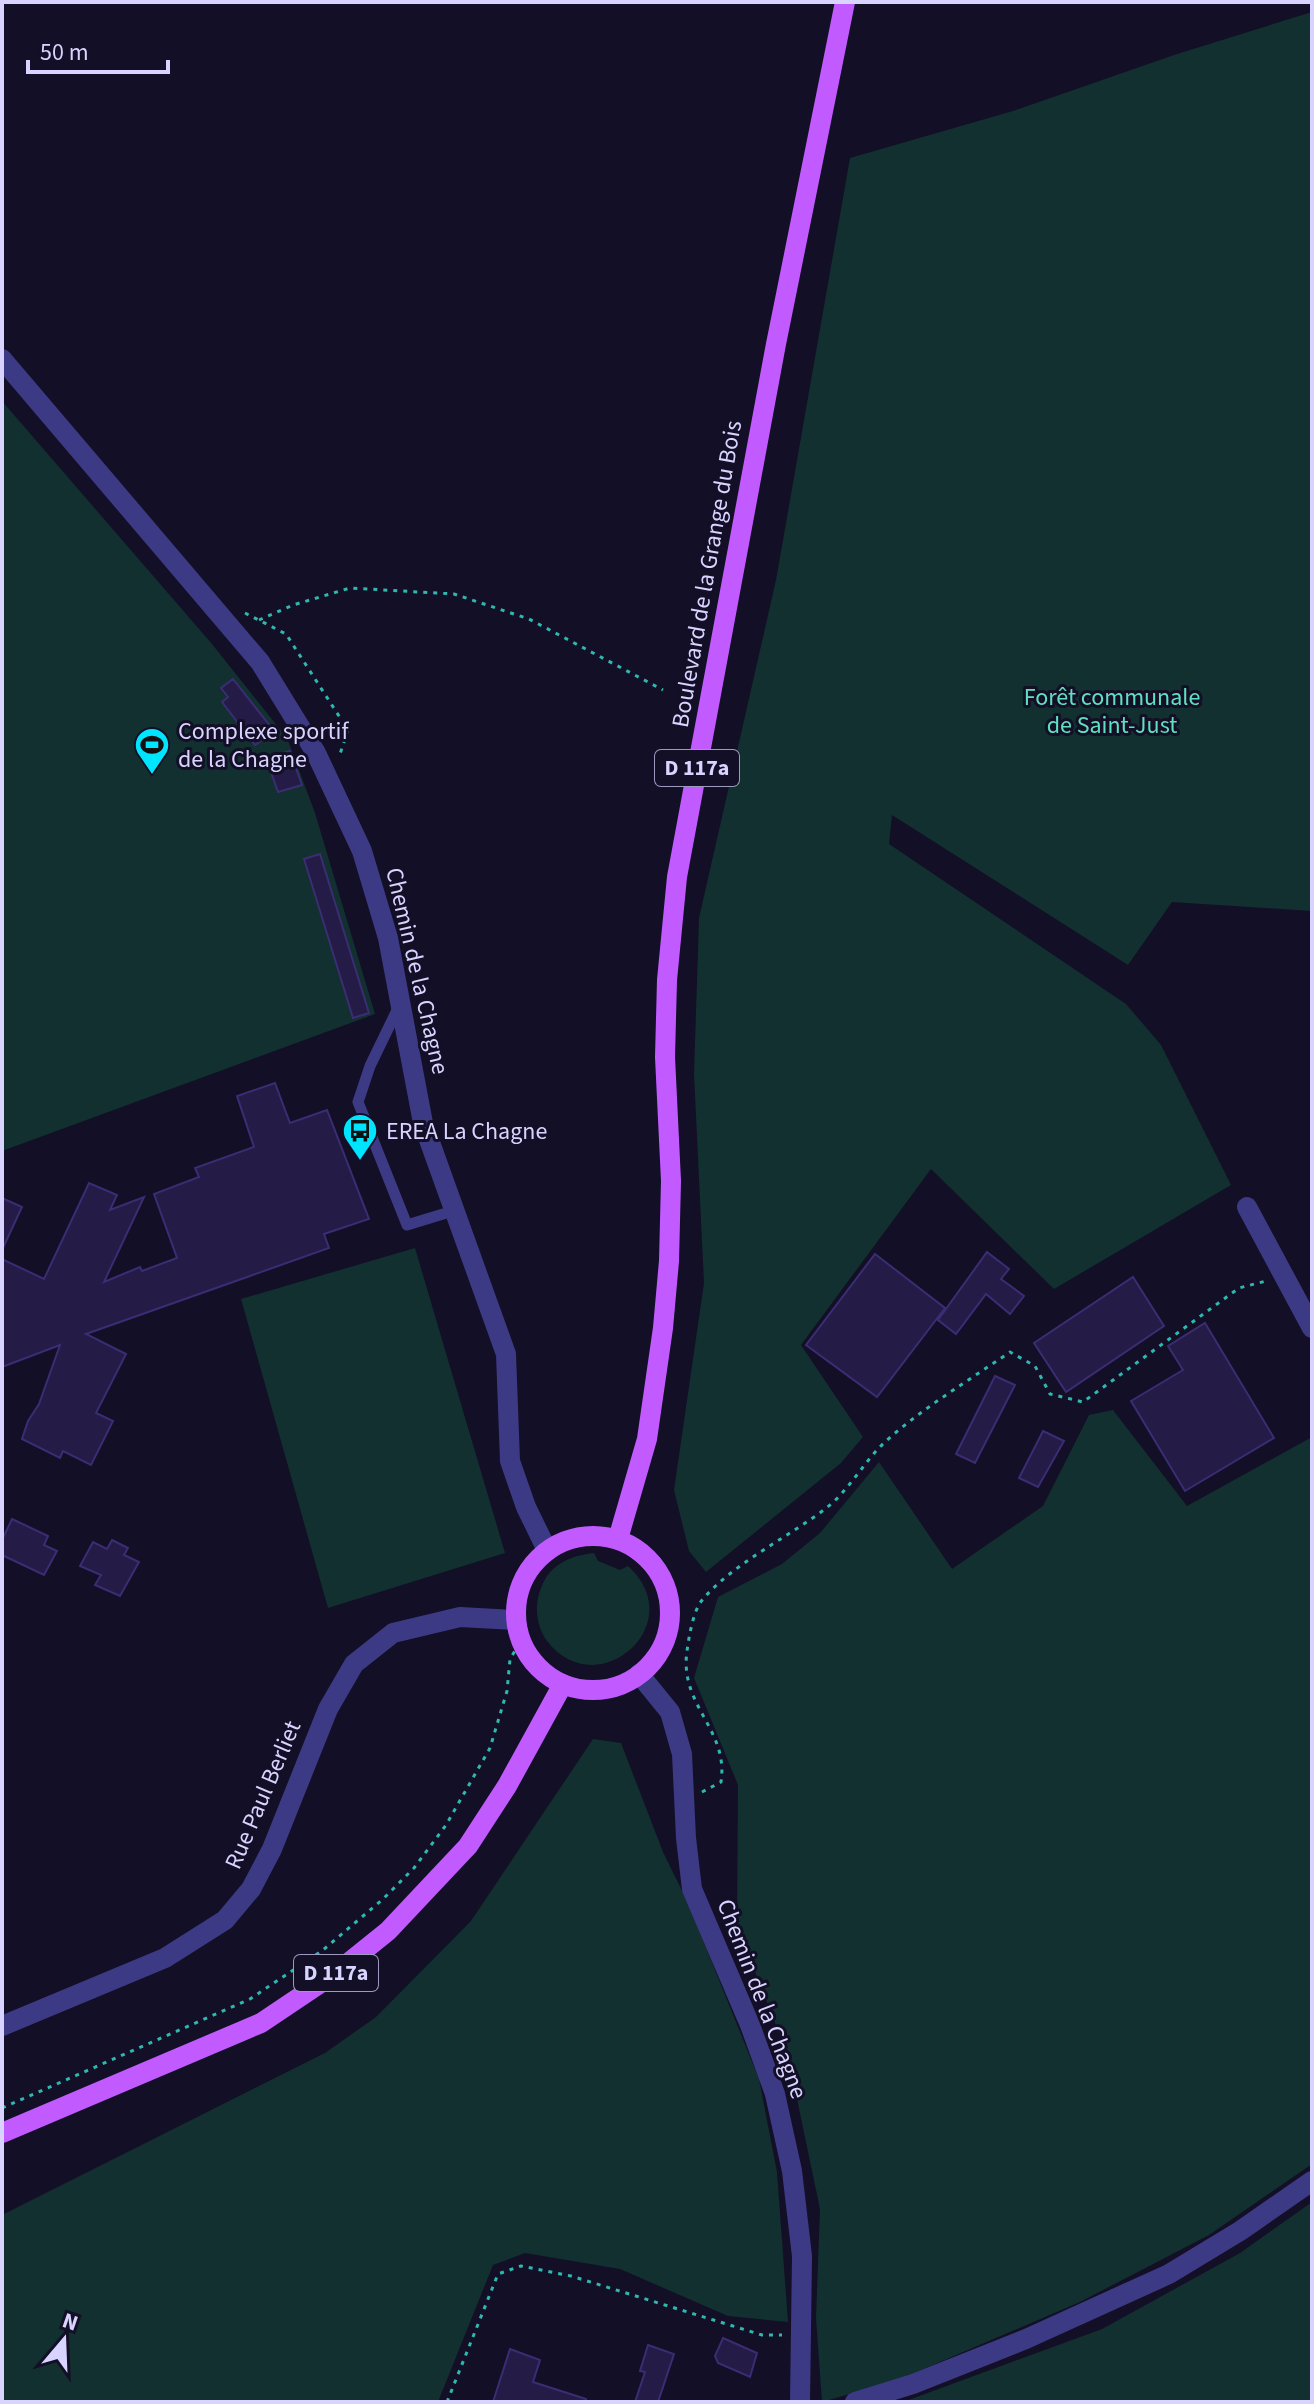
<svg xmlns="http://www.w3.org/2000/svg" width="1314" height="2404" font-family="'Source Sans 3',sans-serif">
<style>
.green{fill:#12302f}
.building{fill:#241b47;stroke:#3b2d73;stroke-width:2}
.lines{fill:none;stroke-linecap:round;stroke-linejoin:round}
.path{stroke:#2fb8b0;stroke-width:3;stroke-dasharray:4 6;stroke-linecap:butt}
.service{stroke:#3d3a85;stroke-width:11}
.minor{stroke:#3d3a85;stroke-width:20}
.primary{stroke:#c25bff;stroke-width:20}
.labels{text-anchor:middle;dominant-baseline:central;stroke-width:6;stroke-linejoin:round;paint-order:stroke}
.shield{fill:#130f26;stroke:#9e99be;stroke-width:2}
.shield-label{font-size:22px;font-weight:bold;fill:#d9d4ff}
.street-label{font-size:24px;fill:#d9d4ff;stroke:#130f26}
.park-label{font-size:24px;fill:#5fe0c0;stroke:#130f26}
.poi-label{font-size:24px;fill:#d9d4ff;stroke:#130f26;text-anchor:start}
</style>
<rect width="100%" height="100%" fill="#130f26"/>
<path class="green" d="M1312,12V911L1172,902L1128,965L892,815L889,844L1126,1004L1161,1045L1231,1185L1054,1289L931,1169L801,1345L863,1437L841,1463L706,1572L689,1551L674,1490L704,1283L694,1074L699,918L776,580L850,158L1013,111L1174,55Z
M2,401L212,644L287,738L315,813L375,1014L2,1151Z
M415,1248L505,1553L328,1608L241,1299Z
M1113,1410L1187,1506L1312,1437V2164L1209,2235L1080,2302L898,2380L822,2402L816,2318L820,2209L788,2056L737,1926L738,1785L694,1678L718,1597L782,1564L820,1533L879,1462L952,1569L1043,1506L1089,1415Z
M594,1553L598,1561L620,1570L628,1566C692,1624 597,1706 547,1641C536,1626 534,1605 541,1588C550,1564 570,1556 594,1553Z
M593,1739L621,1743L663,1852L688,1903L759,2079L777,2172L788,2322L728,2316L620,2269L525,2253L493,2265L438,2402H2V2215L325,2053L376,2017L471,1921Z
M1312,2202V2402H903L1102,2329L1240,2253Z"/>
<path class="building" d="M233,679L274,731L255,745L222,702L228,697L221,688Z
M290,751L302,785L278,792L266,758Z
M320,854L369,1013L353,1018L304,859Z
M275,1083L290,1123L327,1110L369,1219L324,1234L329,1248L86,1334L126,1354L96,1413L113,1421L91,1465L63,1451L60,1458L22,1439L28,1421L39,1404L60,1345L2,1367V1259L44,1279L89,1183L117,1195L110,1210L144,1197L104,1282L140,1267L142,1271L177,1258L154,1194L199,1177L195,1168L254,1147L237,1096Z
M2,1198L22,1207L2,1250Z
M987,1252L1009,1269L1001,1279L1024,1296L1010,1314L986,1294L956,1334L938,1320Z
M875,1254L945,1308L877,1397L806,1345Z
M1133,1277L1164,1326L1066,1392L1034,1343Z
M1205,1323L1274,1438L1185,1491L1131,1401L1183,1370L1168,1346Z
M995,1376L1015,1385L975,1463L956,1454Z
M1043,1431L1064,1441L1038,1487L1019,1478Z
M12,1519L48,1536L44,1545L57,1551L44,1575L2,1555V1540Z
M112,1540L128,1548L124,1555L139,1562L120,1596L95,1585L101,1575L80,1566L93,1542L107,1549Z
M723,2338L757,2353L750,2377L718,2363L715,2356Z
M648,2345L674,2354L658,2402H635L645,2372L640,2371Z
M510,2349L540,2360L533,2382L586,2399V2402H493Z"/>
<g class="lines">
<path class="path" d="M245,613L286,634L348,730L339,757
M259,620L293,605L350,588L454,594L529,619L663,690
M702,1792L721,1782C729,1729 679,1706 687,1651C689,1637 693,1610 703,1599C734,1563 787,1538 825,1509C849,1491 864,1461 886,1441C924,1407 968,1381 1010,1352L1035,1366L1050,1394L1083,1402L1239,1288L1266,1281
M2,2108L250,1999L323,1950L383,1899L414,1868L446,1825L490,1748L507,1691L510,1659L521,1641
M447,2402L498,2274L521,2266L571,2276L762,2335H782"/>
<path class="service" d="M400,1004L370,1066L358,1102L407,1225L453,1211"/>
<path class="minor" d="M2,359L260,662L316,753L362,851L388,938L423,1123L506,1354L510,1461L526,1507L547,1550
M1247,1207L1312,1328
M639,1674L670,1712L682,1754L686,1838L692,1889L750,2025L775,2094L792,2171L802,2256L800,2402
M2,2026L165,1958L225,1920L251,1889L272,1849L328,1709L354,1664L393,1633L460,1617L516,1620
M855,2402L913,2384L1026,2339L1169,2274L1240,2231L1312,2181"/>
<path class="primary" d="M516 1613a77 77 0 1 1 154 0a77 77 0 1 1-154 0Z
M618,1539L647,1439L663,1328L669,1261L671,1181L665,1057L667,980L677,877L776,344L845,2
M2,2133L261,2023L337,1972L388,1931L468,1846L507,1786L563,1684"/>
</g>
<defs>
<symbol id="stadium-pin" viewBox="-11 -11 22 30"><path d="M0 17L-7.5 6A9.5 9.5 0 1 1 7.5 6Z" fill="#00e5ff" stroke="#130f26"/><path d="M0-5a6.5 5 0 1 0 0 10a6.5 5 0 1 0 0-10ZM-3.5-1.8h7v3.6h-7Z" fill="#111"/></symbol>
<symbol id="bus-pin" viewBox="-11 -11 22 30"><path d="M0 17L-7.5 6A9.5 9.5 0 1 1 7.5 6Z" fill="#00e5ff" stroke="#130f26"/><path d="M-5-6H5V4H4V6H2V4H-2V6H-4V4H-5ZM-3.5-4V0h7V-4ZM-3.5 1.2v1.5H-2V1.2ZM2 1.2v1.5H3.5V1.2Z" fill="#111"/></symbol>
</defs>
<g fill-rule="evenodd">
<use href="#stadium-pin" x="132" y="725" width="40" height="54"/>
<use href="#bus-pin" x="340" y="1111" width="40" height="54"/>
</g>
<g class="labels">
<g class="shield">
<rect x="655" y="750" width="84" height="36" rx="6"/>
<rect x="294" y="1955" width="84" height="36" rx="6"/>
</g>
<g class="shield-label">
<text x="697" y="768">D 117a</text>
<text x="336" y="1973">D 117a</text>
</g>
<g class="street-label">
<text transform="translate(707 574) rotate(-80)">Boulevard de la Grange du Bois</text>
<text transform="translate(417 971) rotate(77)">Chemin de la Chagne</text>
<text transform="translate(263 1795) rotate(-67)">Rue Paul Berliet</text>
<text transform="translate(762 1999) rotate(69)">Chemin de la Chagne</text>
</g>
<g class="park-label">
<text x="1112" y="697">Forêt communale<tspan x="1112" dy="28">de Saint-Just</tspan></text>
</g>
<g class="poi-label">
<text x="178" y="731">Complexe sportif<tspan x="178" dy="28">de la Chagne</tspan></text>
<text x="386" y="1131">EREA La Chagne</text>
</g>
</g>
<rect width="1314" height="2404" fill="none" stroke="#d9d4ff" stroke-width="8"/>
<g transform="translate(64 2340) rotate(19)" stroke="#130f26" stroke-width="6" paint-order="stroke">
<path d="M0-6L14 30L0 20L-14 30Z" fill="#d9d4ff"/>
<text y="-12" font-size="22" font-weight="bold" text-anchor="middle" fill="#d9d4ff">N</text>
</g>
<path d="M28 60v12h140v-12" fill="none" stroke="#d9d4ff" stroke-width="4"/>
<text x="40" y="60" font-size="24" fill="#d9d4ff" stroke="#130f26" stroke-width="6" paint-order="stroke">50 m</text>
</svg>
